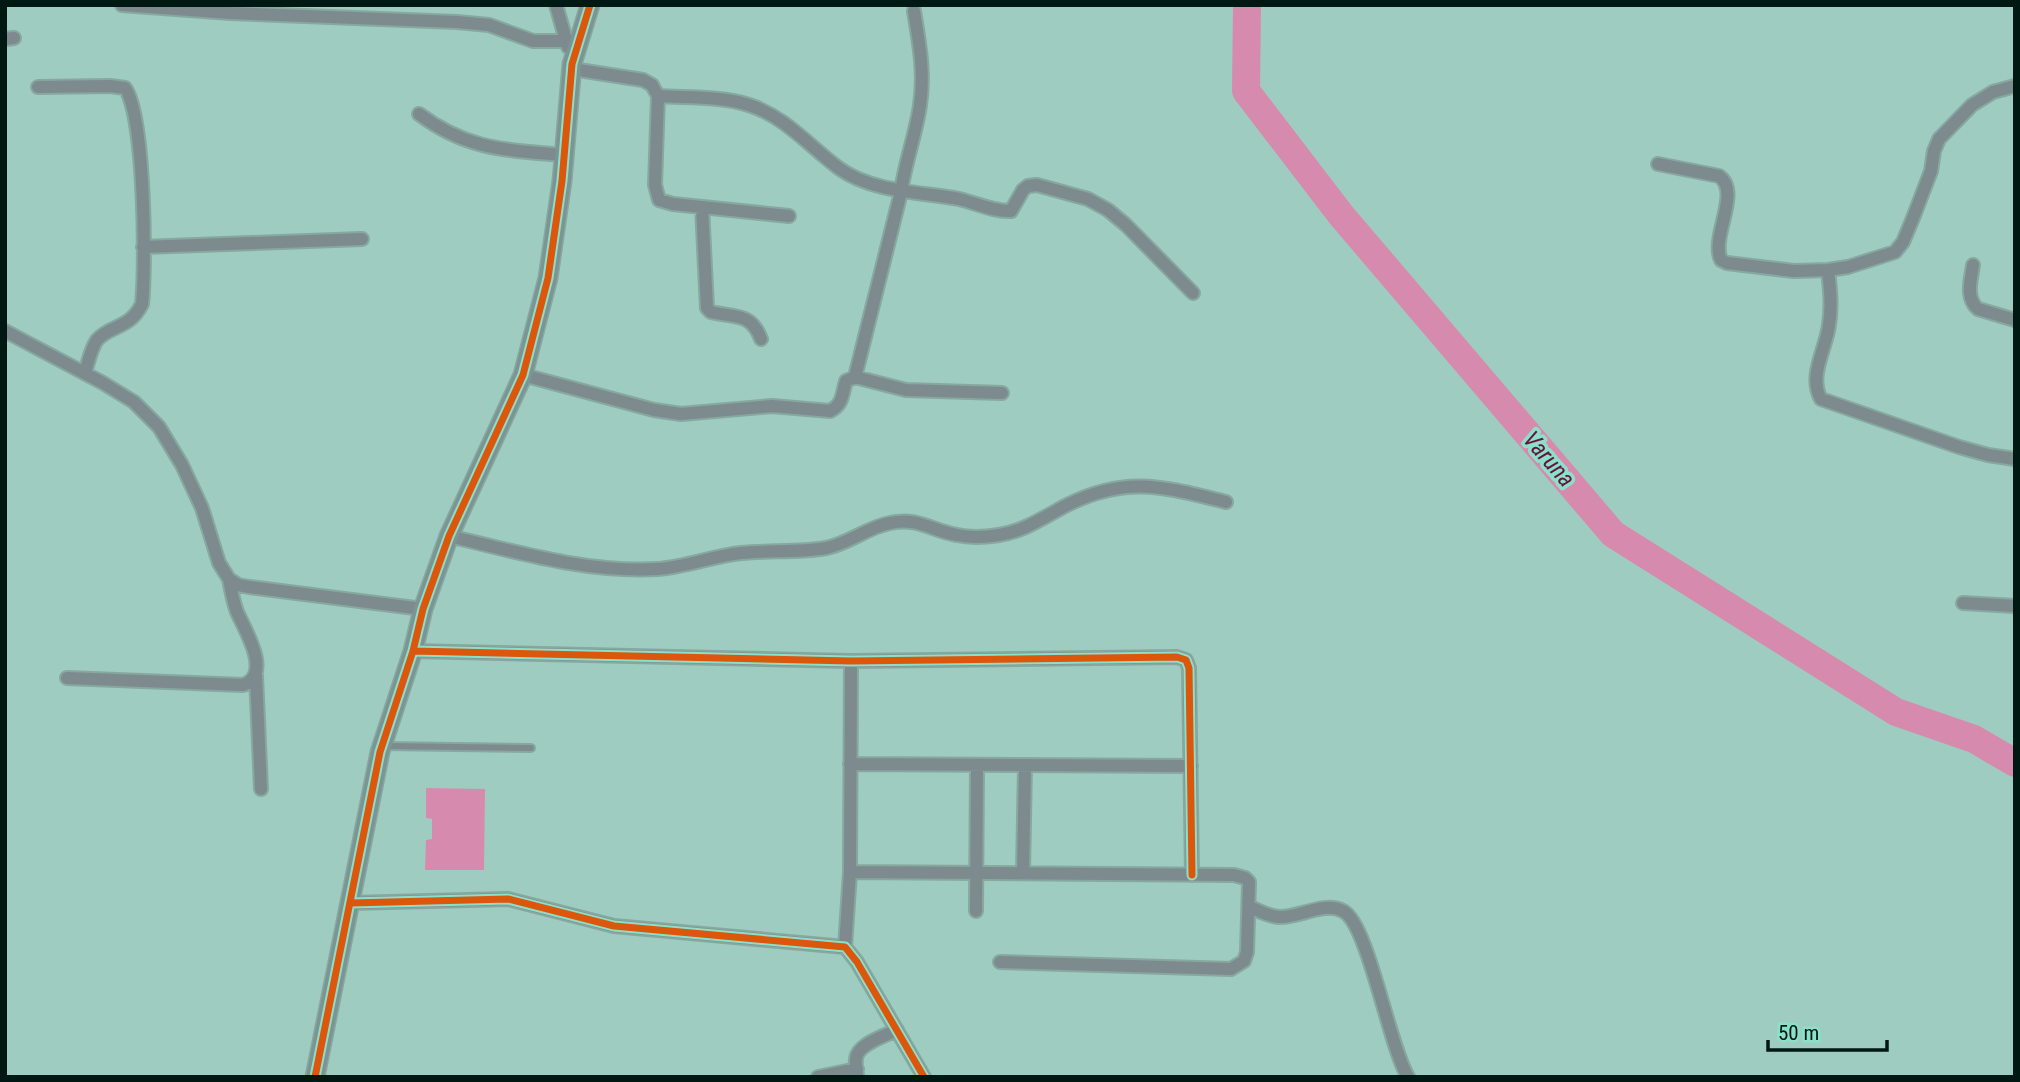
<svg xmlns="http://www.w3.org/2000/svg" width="2020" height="1082" font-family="'Roboto Condensed',sans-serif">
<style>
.water{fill:#d68bae}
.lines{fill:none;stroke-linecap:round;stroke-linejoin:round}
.river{stroke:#d68bae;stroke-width:28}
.lane-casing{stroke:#86a89f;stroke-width:10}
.street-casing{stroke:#86a89f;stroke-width:16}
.secondary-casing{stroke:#86a89f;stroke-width:21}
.lane{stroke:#7d8b8f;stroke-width:6}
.street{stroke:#7d8b8f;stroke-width:12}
.secondary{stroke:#7c9594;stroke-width:18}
.cycleway-casing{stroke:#8cdfc8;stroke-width:11}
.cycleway{stroke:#dc560c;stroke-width:7}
.labels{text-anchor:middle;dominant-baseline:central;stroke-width:7;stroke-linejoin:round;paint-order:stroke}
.water-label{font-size:24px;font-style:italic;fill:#63143c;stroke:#8cdfc8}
</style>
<rect width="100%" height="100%" fill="#9fccc0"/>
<path class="water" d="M426,788L485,789L484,870H425L426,840L432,839V819L426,818Z"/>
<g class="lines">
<path class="river" d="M1247,5L1246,91L1341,215L1613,534L1896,712L1974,739L2015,763"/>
<defs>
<path id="lane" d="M384,746L531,748"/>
<path id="street" d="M122,5L230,13L457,22L489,25L533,41H566
M556,5L568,47
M5,39L14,38
M572,69L643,80L652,85L658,96L655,185L659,200L673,204L789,216
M38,87L110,86L125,88C145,116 146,266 142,304C129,330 111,324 97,340C91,348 88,363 85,373
M658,96C687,98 720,96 749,105C786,117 810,147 840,169C872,192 922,192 959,199C976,203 994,212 1011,211L1023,190L1028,186L1037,185L1088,199L1108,210L1126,225L1193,293
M419,114C467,150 506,150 564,155
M1658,164L1719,176C1742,192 1710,237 1721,260L1727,263L1794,271L1828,270L1848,267L1895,252L1903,242L1913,218L1931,171L1934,151L1939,139L1972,105L1993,92L2015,86
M702,207L707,308L711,312C735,318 751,312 761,339
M143,247L362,239
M1973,265C1971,280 1965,298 1978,309L2015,320
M1828,270C1830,288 1832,306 1829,325C1826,349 1808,376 1821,399L1959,447L1988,455L2015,459
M5,331L103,383L134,402L159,427L182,465L202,508L219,563L229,579L238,585L249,587L423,609
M523,375L654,410L681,414L772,406L830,411C843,405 842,394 846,381L855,377L906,390L1002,393
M855,377L901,192C905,162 916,134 920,105C925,73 919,42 914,11
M449,536C516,552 588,573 658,569C686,567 713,556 741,553C770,550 798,553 826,548C848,544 868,527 890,523C919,517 932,531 957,535C970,538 986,537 999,535C1025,531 1044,517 1067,505C1127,475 1164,487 1226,502
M1963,603L2015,606
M413,651L851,661L1177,657L1186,660L1189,668L1192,875
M256,676L261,789
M67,678L243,685C273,675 245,630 237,612C233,601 231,590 229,579
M850,764L1191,766
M850,872L1234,875L1245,878L1249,882L1247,952L1244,961L1231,969L1000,962
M1023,872L1025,765
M350,903L508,899L614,926L845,947L857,962L924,1077
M1249,906C1258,911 1268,916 1279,917C1299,918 1324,901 1343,911C1368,923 1389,1046 1408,1077
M976,911L977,765
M845,947L850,872L851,661
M818,1077L857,1069
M857,1077C857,1071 855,1065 856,1059C857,1044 885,1036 897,1030"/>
<path id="secondary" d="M315,1077L380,752L413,651L423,609L449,536L523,375L548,278L562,181L572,64L590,5"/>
</defs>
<use href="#lane" class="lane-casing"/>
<use href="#street" class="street-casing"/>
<use href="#secondary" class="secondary-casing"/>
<use href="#lane" class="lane"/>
<use href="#street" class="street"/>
<use href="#secondary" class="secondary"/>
<defs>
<path id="cycleway" d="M413,651L851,661L1177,657L1186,660L1189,668L1192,875
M350,903L508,899L614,926L845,947L857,962L924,1077
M315,1077L380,752L413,651L423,609L449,536L523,375L548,278L562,181L572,64L590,5"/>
</defs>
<use href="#cycleway" class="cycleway-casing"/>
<use href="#cycleway" class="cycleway"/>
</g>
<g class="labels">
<g class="water-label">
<text transform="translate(1549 459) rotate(49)">Varuna</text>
</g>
</g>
<rect width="2020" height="1082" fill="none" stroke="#001812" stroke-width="14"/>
<path d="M1768 1040v10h119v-10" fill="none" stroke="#001812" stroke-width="3.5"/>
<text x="1778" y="1040" font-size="21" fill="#001812" stroke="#8cdfc8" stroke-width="5" paint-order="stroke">50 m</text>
</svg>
